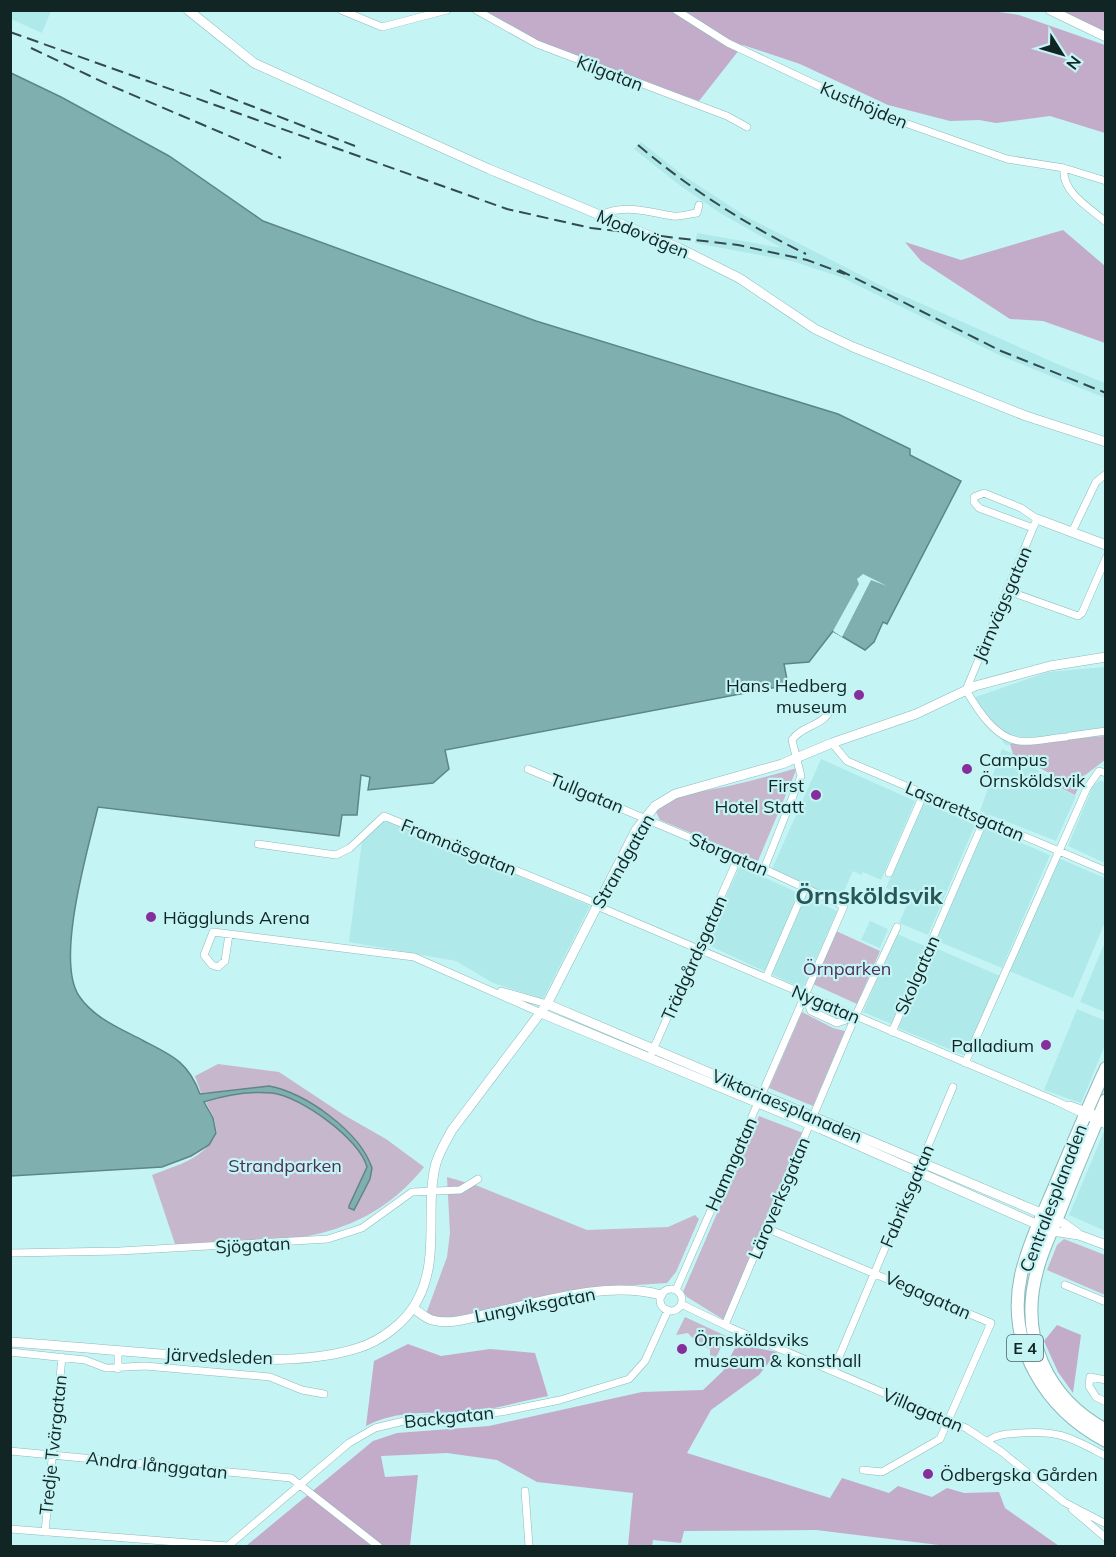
<svg xmlns="http://www.w3.org/2000/svg" width="1116" height="1557" font-family="Mulish,sans-serif">
<style>
.built{fill:#b0e9ea}
.green{fill:#c7b7cc}
.forest{fill:#c3abca}
.water{fill:#80afb0;stroke:#5f8686;stroke-width:1.5}
.pier{fill:#c5f4f5}
.lines{fill:none;stroke-linecap:round;stroke-linejoin:round}
.street-casing{stroke:#8cbabb;stroke-width:8}
.secondary-casing{stroke:#8cbabb;stroke-width:10}
.highway-casing{stroke:#8cbabb;stroke-width:14}
.street{stroke:#fff;stroke-width:7}
.secondary{stroke:#fff;stroke-width:9}
.highway{stroke:#fff;stroke-width:12}
.rail{stroke:#334b4c;stroke-width:2;stroke-dasharray:12 6;stroke-linecap:butt}
.poi-dot{fill:#852e9c;stroke:#c5f4f5;stroke-width:2}
.labels{text-anchor:middle;dominant-baseline:central;stroke-width:4.5;stroke-linejoin:round;paint-order:stroke}
.shield{fill:#c5f4f5;stroke:#486363;stroke-width:1.5}
.shield-label{font-size:16px;font-weight:bold;fill:#122525}
.street-label{font-size:18px;fill:#122525;stroke:#c5f4f5}
.poi-label{font-size:18px;fill:#122525;stroke:#c5f4f5;text-anchor:start}
.park-label{font-size:18px;fill:#502f59;stroke:#c5f4f5}
.district-label{font-size:24px;font-weight:bold;fill:#285556;stroke:#c5f4f5}
</style>
<rect width="100%" height="100%" fill="#c5f4f5"/>
<path class="built" d="M10,11L11,10L51,11L42,33L11,19Z
M641,142L684,176L747,217L888,289L1055,363L1105,383V398L999,355L843,278L792,261L695,243L697,233L782,248L720,213L678,184L634,149Z
M1105,667V736L1048,744L1006,745L967,700L1048,672Z
M1002,749L1020,757L1022,761L1048,776L1047,782L1076,796L1056,841L980,811Z
M821,759L915,801L881,880L863,872L861,875L853,871L840,900L772,869Z
M1100,780L1105,782V863L1068,846L1093,786Z
M923,802L975,825L928,935L899,923L910,898L886,888Z
M384,819L590,906L543,999L493,983L456,961L349,942L362,841Z
M983,827L1050,855L1002,968L935,940Z
M1056,857L1105,878V922L1073,998L1007,970Z
M740,866L837,911L803,989L704,943Z
M870,921L888,929L880,948L861,940Z
M897,934L927,947L892,1024L863,1012Z
M1105,942V1012L1080,1002Z
M933,947L1000,976L966,1056L898,1028Z
M1077,1009L1106,1021L1105,1045L1081,1103L1044,1090Z
M1105,1129H1106L1105,1231L1069,1215Z"/>
<path class="green" d="M1105,736V760L1084,776L1075,795L1049,782L1051,774L1013,754L1010,744Z
M797,768L758,861L660,820L656,812C676,791 706,792 733,785C755,780 776,774 797,768Z
M836,931L880,951L857,1004L813,984Z
M802,1012L833,1028L845,1031L813,1106L769,1088Z
M218,1064L279,1072L344,1115L386,1139L424,1167C359,1249 270,1241 176,1247L152,1175C180,1164 202,1160 217,1133L214,1118L206,1103L217,1098L215,1092L201,1093L195,1076Z
M759,1116L803,1133L724,1320L687,1297L683,1292Z
M447,1177L478,1186L587,1230L668,1227L695,1215L699,1219L676,1272L667,1283L621,1286L449,1320L426,1314L447,1257L450,1233Z
M1064,1239L1105,1255V1295L1047,1270L1057,1245Z
M685,1317L726,1336L716,1358L710,1355V1349L697,1343L688,1333L676,1335Z"/>
<path class="forest" d="M985,10L1019,15L1105,45V133L1050,116L996,123L979,120L950,121L888,105L800,64L743,45L699,101L537,44L476,11Z
M1050,11H1105V37Z
M1063,230L1105,266V343L1043,321L1010,319L921,261L905,242L961,260Z
M1057,1325L1081,1335L1073,1393L1058,1372L1044,1341Z
M408,1344L441,1356L490,1349L535,1353L548,1396C521,1401 493,1410 466,1412C430,1414 399,1409 366,1426L374,1361Z
M737,1344L777,1352L759,1375L711,1410L687,1453L830,1498L842,1478L889,1493L898,1486L932,1497L947,1488L964,1493L999,1492L1005,1508L1059,1546H947L816,1530L684,1531L681,1543L653,1540L652,1546H628L633,1493L537,1482L497,1460L447,1453L381,1456L385,1477L418,1475L410,1546H246L373,1441L397,1433L489,1426L642,1392L703,1390L723,1371Z"/>
<path class="water" d="M11,73L61,97L169,156L263,221L536,321L838,414L910,449V455L961,481L887,624L883,622L874,642L865,650L833,631L809,662L784,664L788,685L445,750L449,769L433,783L368,790L370,777L361,775L357,815H342L339,836L98,807C88,849 55,960 79,996C94,1018 119,1028 142,1040C171,1055 188,1061 200,1094L269,1086C305,1092 360,1132 372,1168L370,1179L354,1210L349,1208V1206L367,1167C360,1139 300,1096 272,1093C250,1091 225,1095 204,1102L213,1118L216,1133L209,1145L191,1156L162,1167L11,1176Z"/>
<path class="pier" d="M863,574L887,586L871,580L842,637L833,631L859,584L857,579Z"/>
<g class="lines">
<defs>
<path id="street" d="M341,10L382,27L447,10
M476,10L537,44L727,116L747,127
M676,10L728,43L874,112L1007,159L1064,168L1106,181
M1064,168C1061,192 1090,208 1106,222
M599,216C623,203 647,212 673,216C681,217 689,214 697,213L699,205
M1033,528L979,508L974,502V497L984,493L1021,508L1037,519L1033,528L966,690C977,709 995,738 1019,741C1033,743 1051,738 1066,737
M1072,532L1096,482L1106,474
M1008,591L1078,616L1082,613L1106,558
M1070,736L1106,731
M832,743L847,761L1106,871
M528,769L764,869L844,906L676,1290
M258,844L336,855L350,848L384,816L598,904
M764,869L801,776L792,740C803,724 824,727 832,707
M889,873L924,793
M597,906L1056,1101L1106,1125
M229,934L225,961L218,967L212,965L204,955L213,932L414,957L541,1013
M766,978L805,888
M501,991L547,1004
M805,995L811,1011L837,1023L855,1017
M892,1032L985,818
M652,1052L738,858
M965,1063L1087,788L1099,771L1106,773
M1070,1105L1106,1118
M766,1228L991,1323L940,1439L882,1472L863,1470
M10,1253L120,1251L328,1239L362,1228L412,1192L460,1190L478,1179
M1065,1285L1106,1302
M660 1300a11 11 0 1 1 22 0a11 11 0 1 1-22 0Z
M681,1304L731,1328L966,1428L1002,1452L1064,1502L1106,1524
M725,1325L855,1017L897,927
M10,1352L85,1360L106,1368L145,1366L270,1377L302,1390L324,1394
M118,1369V1351
M833,1371L953,1087
M1106,1380L1090,1377L1089,1386L1096,1397L1106,1402
M988,1441C997,1434 1008,1434 1020,1433C1060,1430 1071,1438 1106,1456
M10,1451L291,1478L378,1546
M525,1491L529,1546
M1072,1509L1106,1538
M10,1529L228,1546L349,1443L375,1428L408,1420L501,1412L560,1400L629,1379L645,1361L668,1310
M45,1532L62,1357"/>
<path id="secondary" d="M188,10L254,63L489,169L679,248L739,278L815,329L853,347L1026,416L1106,442
M1050,10L1106,37
M1037,519L1106,545
M547,1004L1036,1211L1063,1223L1077,1233
M541,1013L821,1129L1052,1231L1079,1235L1106,1245
M413,1308C419,1312 425,1318 432,1320C452,1326 476,1316 496,1312C547,1300 609,1281 661,1295
M10,1342C69,1346 128,1352 187,1356C242,1359 304,1365 358,1348C381,1341 406,1322 417,1301C441,1257 424,1209 436,1163C440,1151 446,1141 452,1130L547,1004L636,830L655,806L675,794L782,764L832,743L916,714L975,686L1050,666L1106,657"/>
<path id="highway" d="M1106,1068C1089,1105 1073,1143 1057,1181C1044,1212 1029,1242 1021,1275C1006,1345 1045,1409 1106,1441
M1106,1100C1090,1137 1074,1174 1060,1211C1052,1231 1042,1250 1037,1271C1019,1336 1046,1398 1106,1430"/>
</defs>
<use href="#street" class="street-casing"/>
<use href="#secondary" class="secondary-casing"/>
<use href="#highway" class="highway-casing"/>
<use href="#street" class="street"/>
<use href="#secondary" class="secondary"/>
<use href="#highway" class="highway"/>
<path class="rail" d="M10,32L507,209L591,228L738,245L807,260L845,274
M31,48L107,84L281,158
M210,90L355,146
M638,145C690,189 745,224 806,254
M839,270L1001,351L1106,393"/>
</g>
<g class="poi-dot">
<circle cx="859" cy="695" r="6"/>
<circle cx="967" cy="769" r="6"/>
<circle cx="816" cy="795" r="6"/>
<circle cx="151" cy="917" r="6"/>
<circle cx="1046" cy="1045" r="6"/>
<circle cx="682" cy="1349" r="6"/>
<circle cx="928" cy="1474" r="6"/>
</g>
<g class="labels">
<rect class="shield" x="1007" y="1335" width="36" height="26" rx="4.5"/>
<g class="shield-label">
<text x="1025" y="1348">E 4</text>
</g>
<g class="street-label">
<text transform="translate(610 73) rotate(21)">Kilgatan</text>
<text transform="translate(864 105) rotate(23)">Kusthöjden</text>
<text transform="translate(643 234) rotate(23)">Modovägen</text>
<text transform="translate(1002 604) rotate(-67)">Järnvägsgatan</text>
<text transform="translate(587 793) rotate(22)">Tullgatan</text>
<text transform="translate(965 811) rotate(23)">Lasarettsgatan</text>
<text transform="translate(459 847) rotate(22)">Framnäsgatan</text>
<text transform="translate(729 854) rotate(23)">Storgatan</text>
<text transform="translate(623 861) rotate(-60)">Strandgatan</text>
<text transform="translate(694 958) rotate(-66)">Trädgårdsgatan</text>
<text transform="translate(917 975) rotate(-66)">Skolgatan</text>
<text transform="translate(826 1004) rotate(23)">Nygatan</text>
<text transform="translate(787 1106) rotate(23)">Viktoriaesplanaden</text>
<text transform="translate(731 1164) rotate(-66)">Hamngatan</text>
<text transform="translate(907 1196) rotate(-67)">Fabriksgatan</text>
<text transform="translate(779 1198) rotate(-67)">Läroverksgatan</text>
<text transform="translate(1053 1198) rotate(-69)">Centralesplanaden</text>
<text transform="translate(253 1245) rotate(-3)">Sjögatan</text>
<text transform="translate(928 1295) rotate(24)">Vegagatan</text>
<text transform="translate(535 1305) rotate(-11)">Lungviksgatan</text>
<text transform="translate(219 1356) rotate(2)">Järvedsleden</text>
<text transform="translate(923 1410) rotate(23)">Villagatan</text>
<text transform="translate(449 1417) rotate(-6)">Backgatan</text>
<text transform="translate(53 1445) rotate(-84)">Tredje Tvärgatan</text>
<text transform="translate(157 1465) rotate(6)">Andra långgatan</text>
</g>
<g class="poi-label">
<text x="847" y="685" text-anchor="end">Hans Hedberg<tspan x="847" dy="21">museum</tspan></text>
<text x="979" y="759">Campus<tspan x="979" dy="21">Örnsköldsvik</tspan></text>
<text x="804" y="785" text-anchor="end">First<tspan x="804" dy="21">Hotel Statt</tspan></text>
<text x="163" y="917">Hägglunds Arena</text>
<text x="1034" y="1045" text-anchor="end">Palladium</text>
<text x="694" y="1339">Örnsköldsviks<tspan x="694" dy="21">museum &amp; konsthall</tspan></text>
<text x="940" y="1474">Ödbergska Gården</text>
</g>
<g class="park-label">
<text x="847" y="968">Örnparken</text>
<text x="285" y="1165">Strandparken</text>
</g>
<g class="district-label">
<text x="869" y="895">Örnsköldsvik</text>
</g>
</g>
<rect width="1116" height="1557" fill="none" stroke="#122525" stroke-width="24"/>
<g transform="translate(1062 54) rotate(127)" stroke="#c5f4f5" stroke-width="4.5" paint-order="stroke">
<path d="M0-4.5L10 22L0 15L-10 22Z" fill="#122525"/>
<text y="-9" font-size="16" font-weight="bold" text-anchor="middle" fill="#122525">N</text>
</g>
</svg>
